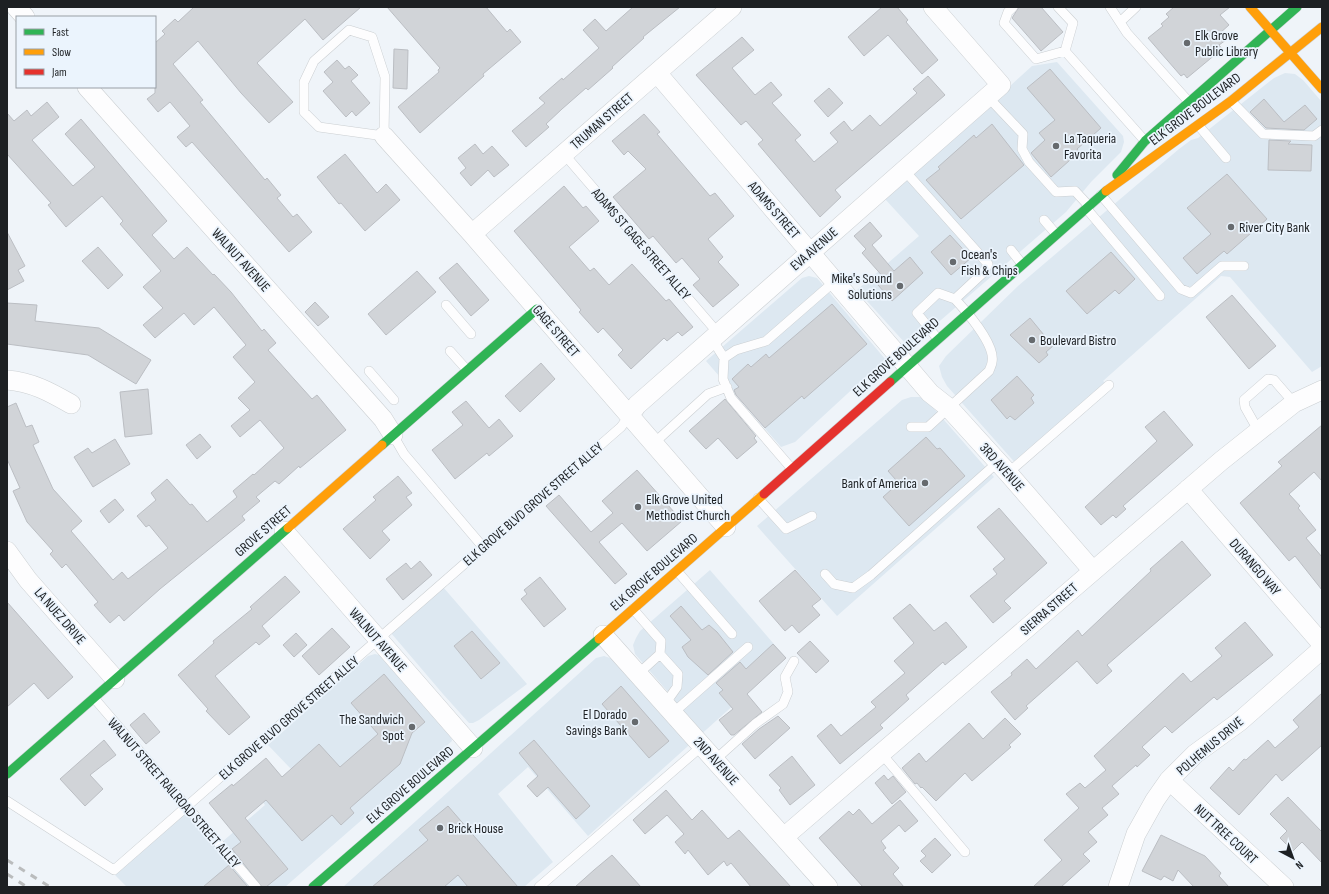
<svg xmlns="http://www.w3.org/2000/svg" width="1329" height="894" font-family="'Sofia Sans Condensed',sans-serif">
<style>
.built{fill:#dde8f1}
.building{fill:#d1d4d8;stroke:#bbbec3}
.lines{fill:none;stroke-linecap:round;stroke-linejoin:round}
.lane-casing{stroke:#cbcfd2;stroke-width:10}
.street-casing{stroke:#cbcfd2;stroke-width:20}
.fast-casing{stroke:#cbcfd2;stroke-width:10}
.slow-casing{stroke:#cbcfd2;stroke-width:10}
.jam-casing{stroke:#cbcfd2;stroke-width:10}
.lane{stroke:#fdfdfe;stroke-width:9}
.street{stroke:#fdfdfe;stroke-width:19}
.fast{stroke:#30b455;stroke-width:9}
.slow{stroke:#ff9f0a;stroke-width:9}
.jam{stroke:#e5322d;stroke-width:9}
.rail{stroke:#babcbd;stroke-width:3;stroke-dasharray:7 7;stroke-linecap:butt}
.poi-dot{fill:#666a6e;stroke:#ebf4fd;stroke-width:1.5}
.labels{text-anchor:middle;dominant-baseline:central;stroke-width:3.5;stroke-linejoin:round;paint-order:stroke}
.poi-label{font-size:14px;fill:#1d2023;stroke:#ebf4fd;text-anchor:start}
.street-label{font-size:14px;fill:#1d2023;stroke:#ebf4fd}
</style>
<rect width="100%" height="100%" fill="#eff4f9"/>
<path class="built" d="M1057,62L1123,136L1124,142L1121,152L1091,182L1066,212L919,339L911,343H905L857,290L919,236L885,199L1032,66Z
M1285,73L1295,74L1303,80L1322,102V366L1312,372L1230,277L1221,276L1103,381L1113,388L1019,467L947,386L942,377L939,366L946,356L1018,286L1179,149L1191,140L1198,138L1274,78Z
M809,276L817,278L885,359L795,442L781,447L706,361L802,278Z
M911,397H920L930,404L994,477L837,616L757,526L902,400Z
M710,570L786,658L588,836L528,767L498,794L553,862L524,887H343L596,658L604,656L613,659L661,714L675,700L635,654L633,645L636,638L640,631Z
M443,587L527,684L479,720L473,723H469L443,694L391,633Z
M375,654L379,655L451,736L452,741L285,887H127L115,875L193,807L222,842L265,805L258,796L291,769L268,745L368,656Z"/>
<path class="building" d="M194,7H361L323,40L305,19L257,63L293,102L269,123L241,93L198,41L173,64L203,100L200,102L265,180L267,178L281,195L277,198L293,217L297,214L312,232L289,252L192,142L186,147L177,137L190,126L170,102L158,112L147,99L155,93V43L165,34L162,31L175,19L178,22Z
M387,7H486L507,32L510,29L521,42L483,74L484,76L420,133L398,107L439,72L438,70L440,68Z
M633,7H680L643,37L644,38L612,67L613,68L588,90L586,88L562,109L546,124L549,127L526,147L512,131L545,103L539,98L562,78L563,80L599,48L583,30L595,19L606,31Z
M882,7H897L908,20L906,22L938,60L922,74L888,35L864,56L848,37Z
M1019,7H1041L1063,32L1041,51L1012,18Z
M1174,7H1230L1220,15L1229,25L1220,33L1226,40L1219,45L1222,49L1187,78L1184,74L1181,76L1148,38L1163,26L1161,24L1169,17L1166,14Z
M742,37L754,50L732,68L755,95L771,82L782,95L772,103L801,135L795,140L814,162L838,142L830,133L844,121L852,131L870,115L880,126L917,93L913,89L928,76L945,95L835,190L841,197L820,217L758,144L763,140L746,121L741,125L696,75Z
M394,49L408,50L407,89L393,88Z
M337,60L345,69L349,66L358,75L351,81L370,103L356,116L352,111L346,117L323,91L333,82L324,72Z
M1050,69L1101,128L1077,149L1079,152L1051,177L1031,153L1045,140L1039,133L1055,120L1027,88Z
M829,88L843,103L828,117L814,101Z
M1264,99L1284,122L1305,105L1317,119L1304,130L1266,128L1250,112Z
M47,102L59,117L32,140L73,186L95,167L65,134L81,119L167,221L152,235L174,259L187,247L213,275L214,274L231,292L262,331L264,329L276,343L268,350L312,399L317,395L346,430L300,468L299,466L279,484L275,481L256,497L260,501L242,516L245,520L160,589L124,621L119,615L110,623L94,605L98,602L66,564L62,568L50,554L53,551L27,522L13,491L20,488L7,459V407L16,403L26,427L32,425L39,442L33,445L53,489L82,521L71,531L113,580L122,572L128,579L168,548L149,525L146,527L137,516L156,500L151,493L167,479L190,505L192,504L207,522L237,497L233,491L253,474L254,475L284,448L260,420L240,437L231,426L250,410L238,398L255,382L233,357L246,345L214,307L194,325L184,313L155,338L143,325L163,308L143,287L161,271L120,224L123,221L102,196L66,227L48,205L51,203L7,154V113L14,121L27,110L31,116Z
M644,114L660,132L657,134L710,196L715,193L734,216L708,239L723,257L718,262L739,285L713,307L693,285L700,279L682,258L676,263L653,236L649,239L613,197L646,169L628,151L624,155L612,141Z
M992,124L1024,165L961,219L926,180L940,169L938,167L974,135L976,138Z
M1269,140L1291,141L1288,144L1312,145L1311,171L1268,170Z
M475,144L483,154L492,146L509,165L494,177L488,170L471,186L460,173L466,168L458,158Z
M345,154L377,193L386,184L400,200L365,231L341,203L339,204L317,177Z
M1227,174L1267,219L1227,254L1224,251L1197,274L1183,258L1211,234L1187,208Z
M564,186L583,208L586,206L599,221L569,247L590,271L594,268L609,285L632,264L666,301L669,299L693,327L682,336L678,332L667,341L664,338L631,369L618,355L623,350L603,328L598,333L579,312L581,310L514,231Z
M870,222L882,236L872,245L894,271L910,257L923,273L892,301L878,285L885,279L862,253L866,249L854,236Z
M7,232L25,266L18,270L24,281L7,290Z
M950,235L971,258L951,275L931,252Z
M98,247L123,275L108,289L82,261Z
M1111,252L1135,279L1119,294L1115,290L1087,314L1066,291Z
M457,263L489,300L471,316L439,278Z
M417,271L436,292L386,335L368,314Z
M1232,295L1276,346L1249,369L1206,317Z
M315,302L329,317L318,326L305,312Z
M7,303L37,305L35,321L99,328L151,360L136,384L88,355L7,344Z
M832,304L867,344L804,399L802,396L765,428L736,395L734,390L739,387L732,379L748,364L751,367L766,354L769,358Z
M1030,318L1053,346L1046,352L1048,355L1039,363L1010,335Z
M541,363L555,379L520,412L505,396Z
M1017,376L1034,395L1031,398L1034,403L1015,420L1010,416L1007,419L991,400Z
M148,389L152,434L125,437L120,392Z
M725,399L756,436L754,438L757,442L737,459L718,438L706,449L689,431Z
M466,401L489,428L499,419L513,436L489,456L487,453L455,479L432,450L463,425L452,412Z
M1164,411L1193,445L1123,506L1126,509L1116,518L1113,515L1101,525L1085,507L1157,441L1145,427Z
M1322,425V481L1314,472L1289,494L1300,506L1298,508L1316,530L1306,538L1322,557V590L1295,556L1289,561L1240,503L1282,466L1278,462Z
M200,434L211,447L197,459L186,445Z
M926,437L937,449L940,448L965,476L909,526L883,497L892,489L889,486L896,480L888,471Z
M115,439L130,464L93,487L74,457L88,448L92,453Z
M637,470L682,521L647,551L622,523L599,542L627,574L615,584L546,506L559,495L591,532L613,513L602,501Z
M398,476L412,493L406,497L412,505L382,531L390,540L370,559L343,529L376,500L373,497Z
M115,499L124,510L109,523L100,511Z
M999,508L1047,563L1004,601L1011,608L993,623L970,596L997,574L993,569L1005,559L977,527Z
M1182,541L1211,575L1107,665L1112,671L1097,684L1077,661L1026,706L1028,708L1015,720L991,692L1012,675L1011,673L1027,659L1036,669L1078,630L1082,636L1151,571L1150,569Z
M420,561L432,575L403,600L386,579L406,563L411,569Z
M795,570L821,599L812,606L820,615L799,633L792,625L785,631L759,601Z
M285,576L300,592L262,626L270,636L259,645L256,642L215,676L250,717L229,735L206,711L208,709L178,675L214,643L213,641L252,609L250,607Z
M540,577L566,609L544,627L521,599L527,594L524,590Z
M7,602L73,677L48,699L34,683L7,707Z
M910,604L934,631L946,622L967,647L945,665L943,662L906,695L909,699L880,725L883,728L840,764L817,736L831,724L841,736L876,707L871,702L905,673L894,661L914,643L893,618Z
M681,606L702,630L709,625L717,632L733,652L708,675L688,657L682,647L691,640L670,616Z
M1245,622L1273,655L1217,700L1214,697L1172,733L1165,726L1142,747L1150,755L1137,767L1136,765L1112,786L1119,794L1102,808L1108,815L1088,832L1097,842L1083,854L1090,861L1061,887H1033L1062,860L1044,840L1079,808L1066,794L1080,783L1085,788L1106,770L1094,756L1183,673L1191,682L1222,656L1215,648Z
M332,628L350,647L319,675L302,656Z
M472,631L500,663L481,679L454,646Z
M296,633L307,645L294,657L283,645Z
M810,641L829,661L816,673L797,653Z
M773,644L786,658L747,694L762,712L734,735H731L719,720L733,709L719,693L723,690L716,683L740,662L746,669Z
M384,674L425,722L412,733L400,764L350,808L354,813L341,825L332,815L302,841L266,800L245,818L288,869L266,887H262L232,849L241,842L209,803L232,784L233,786L266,758L282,777L319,744L340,767L378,734L351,703Z
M621,686L669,741L649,758L602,704Z
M1322,693V745L1282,781L1276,774L1239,815L1210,788L1229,767L1233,771L1244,759L1246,760L1268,740L1275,748L1299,727L1293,720Z
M144,713L160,732L146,744L130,725Z
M778,716L790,728L755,759L742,744L759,729Z
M1005,718L1021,734L1009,745L1011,747L972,781L965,773L936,801L922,787L921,788L917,783L915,784L902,768L919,753L926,762L969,723L983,739Z
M104,740L116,755L90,775L103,789L85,806L60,779Z
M534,740L590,806L576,819L548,787L537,797L527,786L538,776L519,753Z
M792,756L815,785L790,805L779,790L781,788L769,775Z
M884,775L888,780L893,776L906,792L892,804L875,783Z
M666,790L692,820L702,810L728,839L739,830L791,887H751L731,863L727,866L724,861L708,875L688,850L685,854L675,842L684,834L667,815L645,834L633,820Z
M1288,797L1322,832V863L1302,842L1293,851L1280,838L1287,831L1270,814Z
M900,800L918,821L905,832L899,825L881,841L886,848L883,850L899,868L893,874L904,887H863L819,838L849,811L853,815L859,809L872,824Z
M448,806L518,887H468L458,875L444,887H372L428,840L419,830Z
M1161,835L1205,856L1221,873L1219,876L1229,887H1194L1178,870L1173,881L1164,876L1161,880L1142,871Z
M935,838L951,855L932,873L920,861L926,856L921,851Z
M612,855L641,887H575L594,870Z
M229,865L248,887H203Z"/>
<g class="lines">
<defs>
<path id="lane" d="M1013,7L1008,12L1004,23L1036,59L1065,51
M1058,7L1073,23L1065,51L1145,141
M1110,7L1127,33L1189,102
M1120,22L1136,7
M349,30L372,37L385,77L384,136L319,127L304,112V82L314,61Z
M987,96L1023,134L1022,149L1029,162L1056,192L1075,191L1088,205
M1231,101L1263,134L1314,136L1322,130
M1199,126L1226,158
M564,154L718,333
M904,170L988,264L984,272L955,299C966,311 996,345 992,362C992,365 990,368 989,371L928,427H911
M1101,195L1181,289L1191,293L1222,266H1244
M1086,208L1160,296
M1044,220L1056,234
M1011,250L1022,264
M446,305L471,334
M937,338L917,313L938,293L955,299
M712,339L724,358L736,350L766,341L835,281
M450,351L467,370
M724,358L723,379L731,398L792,469
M369,371L394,400
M1258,430L1245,407L1244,400L1268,379L1274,380L1294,403
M393,435L404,454L483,547
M653,444L708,394L727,387
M1008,473L1109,385
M758,498L786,529L812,516
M677,571L732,634
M825,574L834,584L853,588L871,575L998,462
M633,609L661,641L660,654L638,674
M660,654L678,674L677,687L665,704
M94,698L256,887
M673,713L748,647
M881,753L965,852
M715,760L755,724L783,704L788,692L785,677L794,661
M7,801L114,870L621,427L629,416
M539,887L702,746"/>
<path id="street" d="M16,7L25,17
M657,73L930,393L949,408L1008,473L1093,571
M87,87L383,419L393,435
M384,136L472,234L726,527
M472,234L732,7
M7,380C32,382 50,392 71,404
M629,416L637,405L1001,85L933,7
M1188,489L1322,644
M284,531L473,748
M7,551L28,580L115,679
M603,635L828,887
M1169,780L1284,887
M784,837L1221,461L1294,403L1322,390
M1118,887L1136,834L1155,800L1169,780L1195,754L1239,722L1322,649"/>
<path id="fast" d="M1117,175L1145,141L1297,7
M890,382L1106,191
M382,445L537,309
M7,774L288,528
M313,887L599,639"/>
<path id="slow" d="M1250,7L1322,89
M1106,191L1231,101L1322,27
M288,528L382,445
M599,639L764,494"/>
<path id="jam" d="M764,494L890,382"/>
</defs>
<use href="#lane" class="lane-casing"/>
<use href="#street" class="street-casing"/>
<use href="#fast" class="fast-casing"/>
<use href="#slow" class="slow-casing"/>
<use href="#jam" class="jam-casing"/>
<use href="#lane" class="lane"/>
<use href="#street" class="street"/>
<use href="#fast" class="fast"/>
<use href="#slow" class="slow"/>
<use href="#jam" class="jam"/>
<path class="rail" d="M7,860L50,887
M7,874L27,887"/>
</g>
<g class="poi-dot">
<circle cx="1187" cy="43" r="4"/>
<circle cx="1056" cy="146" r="4"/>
<circle cx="1231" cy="227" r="4"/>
<circle cx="953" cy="262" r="4"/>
<circle cx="900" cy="286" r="4"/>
<circle cx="1032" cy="340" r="4"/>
<circle cx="925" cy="483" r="4"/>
<circle cx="638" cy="507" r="4"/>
<circle cx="635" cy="722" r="4"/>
<circle cx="412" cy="727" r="4"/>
<circle cx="440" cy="828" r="4"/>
</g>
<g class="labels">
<g class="poi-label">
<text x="1195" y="35">Elk Grove<tspan x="1195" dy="16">Public Library</tspan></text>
<text x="1064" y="138">La Taqueria<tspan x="1064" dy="16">Favorita</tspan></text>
<text x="1239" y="227">River City Bank</text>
<text x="961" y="254">Ocean's<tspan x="961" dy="16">Fish &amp; Chips</tspan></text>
<text x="892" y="278" text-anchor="end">Mike's Sound<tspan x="892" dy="16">Solutions</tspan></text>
<text x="1040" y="340">Boulevard Bistro</text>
<text x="917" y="483" text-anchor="end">Bank of America</text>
<text x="646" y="499">Elk Grove United<tspan x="646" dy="16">Methodist Church</tspan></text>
<text x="627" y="714" text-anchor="end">El Dorado<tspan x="627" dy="16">Savings Bank</tspan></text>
<text x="404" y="719" text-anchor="end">The Sandwich<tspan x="404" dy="16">Spot</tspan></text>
<text x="448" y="828">Brick House</text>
</g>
<g class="street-label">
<text transform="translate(1195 109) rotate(-37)">ELK GROVE BOULEVARD</text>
<text transform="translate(602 121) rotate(-41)">TRUMAN STREET</text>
<text transform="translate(774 210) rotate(49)">ADAMS STREET</text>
<text transform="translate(641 244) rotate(49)">ADAMS ST GAGE STREET ALLEY</text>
<text transform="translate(814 249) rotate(-41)">EVA AVENUE</text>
<text transform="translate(241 260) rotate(48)">WALNUT AVENUE</text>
<text transform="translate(556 331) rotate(49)">GAGE STREET</text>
<text transform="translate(896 357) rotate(-42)">ELK GROVE BOULEVARD</text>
<text transform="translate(1002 467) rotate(48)">3RD AVENUE</text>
<text transform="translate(533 504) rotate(-41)">ELK GROVE BLVD GROVE STREET ALLEY</text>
<text transform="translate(263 531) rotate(-41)">GROVE STREET</text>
<text transform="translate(1255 567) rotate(49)">DURANGO WAY</text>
<text transform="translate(654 572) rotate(-41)">ELK GROVE BOULEVARD</text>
<text transform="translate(1049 609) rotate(-41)">SIERRA STREET</text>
<text transform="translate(60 616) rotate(49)">LA NUEZ DRIVE</text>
<text transform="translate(378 640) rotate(49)">WALNUT AVENUE</text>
<text transform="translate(289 718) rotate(-41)">ELK GROVE BLVD GROVE STREET ALLEY</text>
<text transform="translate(1210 746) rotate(-40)">POLHEMUS DRIVE</text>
<text transform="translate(716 761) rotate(48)">2ND AVENUE</text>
<text transform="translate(410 785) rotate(-41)">ELK GROVE BOULEVARD</text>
<text transform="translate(174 793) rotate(49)">WALNUT STREET RAILROAD STREET ALLEY</text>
<text transform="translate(1226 834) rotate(43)">NUT TREE COURT</text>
</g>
</g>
<rect width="1329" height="894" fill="none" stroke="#1d2023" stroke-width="16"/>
<rect x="16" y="16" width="140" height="72" fill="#ebf4fd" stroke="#999fa6"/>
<rect x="24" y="29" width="20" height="6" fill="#30b455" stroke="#999fa6"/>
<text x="52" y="36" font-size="12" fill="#1d2023">Fast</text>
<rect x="24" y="49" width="20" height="6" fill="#ff9f0a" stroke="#999fa6"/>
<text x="52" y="56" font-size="12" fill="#1d2023">Slow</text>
<rect x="24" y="69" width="20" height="6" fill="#e5322d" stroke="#999fa6"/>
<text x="52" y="76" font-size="12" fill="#1d2023">Jam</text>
<g transform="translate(1293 858) rotate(139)" stroke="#ebf4fd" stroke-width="3" paint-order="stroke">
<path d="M0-3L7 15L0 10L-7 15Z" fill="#1d2023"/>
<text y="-6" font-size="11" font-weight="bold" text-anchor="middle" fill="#1d2023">N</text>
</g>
</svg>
